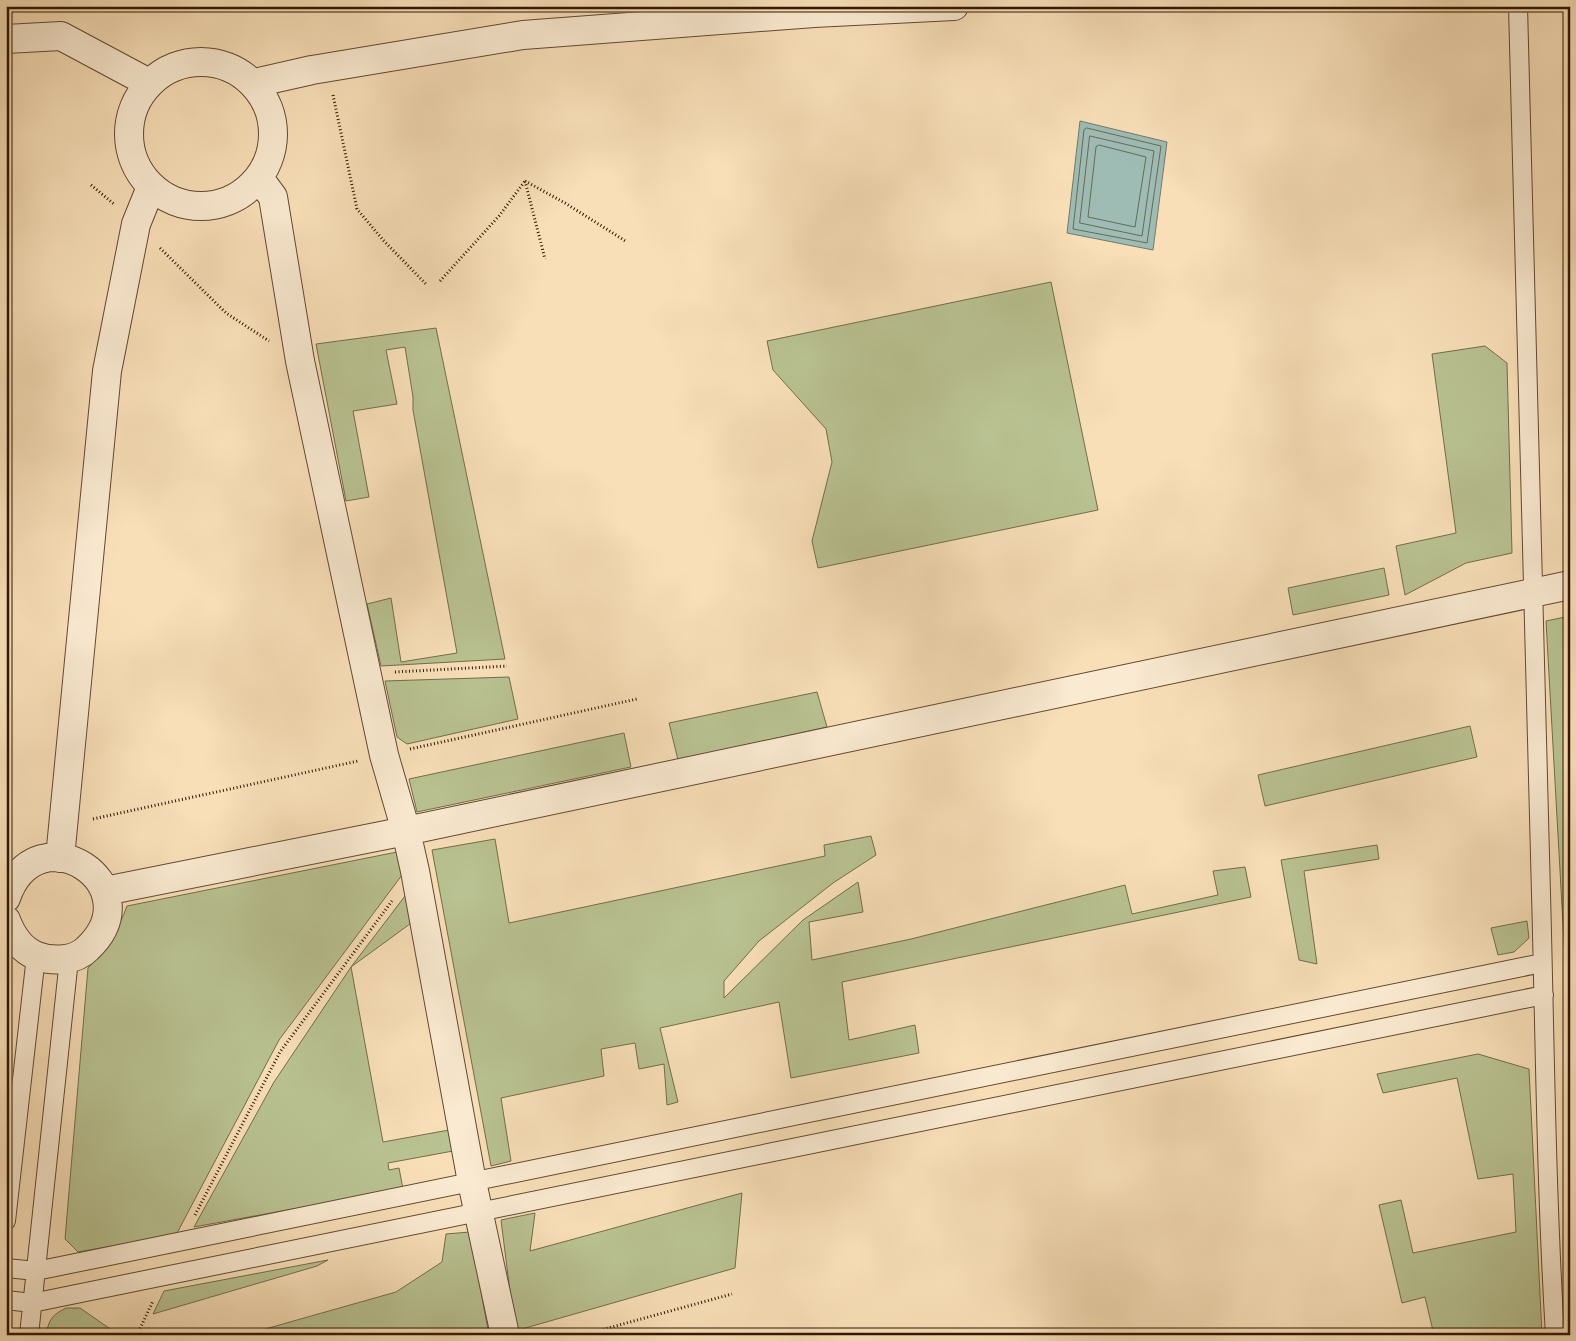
<svg xmlns="http://www.w3.org/2000/svg" width="1576" height="1341" font-family="'Old Standard TT',serif">
<style>
.green{fill:#b9c292;stroke:#746d4a}
.water{fill:#9ebcb4;stroke:#727a6c}
.lines{fill:none;stroke-linecap:round;stroke-linejoin:round}
.shore{stroke:#676a5a;stroke-width:1}
.service-casing{stroke:#624a2f;stroke-width:20}
.minor-casing{stroke:#624a2f;stroke-width:30}
.path{stroke:#301801;stroke-width:3;stroke-dasharray:1 2.5;stroke-linecap:butt}
.service{stroke:#faead1;stroke-width:18}
.minor{stroke:#faead1;stroke-width:28}
</style>
<rect width="100%" height="100%" fill="#f8dfb8"/>
<filter id="stains"><feTurbulence type="fractalNoise" baseFrequency=".004" numOctaves="4"/><feColorMatrix values="0 0 0 0 .2 0 0 0 0 .09 0 0 0 0 .02 0 0 0 .5 -.17"/></filter>
<radialGradient id="worn" r=".72"><stop offset=".6" stop-color="#630" stop-opacity="0"/><stop offset="1" stop-color="#630" stop-opacity=".3"/></radialGradient>
<path class="green" d="M1051,282L1098,510L818,568L812,541L832,462L826,429L773,370L767,341Z
M436,328L505,659L381,666L367,604L391,598L401,662L457,653L413,410V397L405,347L386,350L397,404L353,411L369,497L346,501L316,344Z
M1485,346L1507,363L1512,553L1466,563L1405,595L1396,546L1456,533L1432,354Z
M1384,568L1389,595L1293,615L1288,588Z
M1570,616V960H1565L1546,621Z
M509,677L518,719L407,744L397,737L385,681Z
M817,692L827,727L678,760L669,723Z
M1470,726L1477,757L1265,806L1258,775Z
M624,733L631,767L417,812L409,779Z
M871,836L876,855L833,883L759,941L724,981V998L803,920L858,882L863,912L809,922L812,960L911,939L1125,885L1132,914L1218,895L1213,871L1245,867L1251,897L842,982L849,1040L915,1025L919,1053L791,1078L779,1002L660,1028L678,1102L667,1105L664,1064L639,1069L635,1043L601,1049L604,1076L501,1098L511,1161L491,1166L432,850L495,839L509,923L825,856L824,845Z
M1377,845L1379,859L1304,871L1317,964L1299,960L1281,860Z
M397,852L402,875L279,1040L176,1235L78,1252L65,1239L88,968C105,949 118,931 127,906Z
M408,892L414,921L351,967L383,1142L449,1130L453,1151L388,1163L389,1170L399,1168L403,1189L194,1227L274,1082L351,967Z
M1527,921L1529,938L1514,952L1498,955L1491,928Z
M1478,1054L1529,1069L1542,1335H1434L1425,1297L1402,1303L1379,1205L1401,1200L1413,1253L1516,1232L1513,1174L1478,1179L1457,1078L1383,1093L1377,1074Z
M742,1193L735,1268L515,1331L501,1220L535,1213L530,1251Z
M470,1232L489,1335H244L396,1292L442,1262L446,1234Z
M328,1260L317,1266L153,1314L164,1291Z
M66,1308H80L119,1335H46C49,1319 52,1315 66,1308Z"/>
<path class="water" d="M1080,121L1167,142L1153,250L1067,233Z"/>
<g class="lines">
<path class="shore" d="M1087,128L1161,146L1147,243L1073,229L1084,130Z
M1090,136L1154,151L1142,236L1080,223Z
M1099,145L1146,157L1135,227L1088,217L1096,147Z"/>
<defs>
<path id="service" d="M1518,6C1524,302 1532,598 1541,894C1545,1041 1546,1188 1555,1335
M6,1221L36,956
M6,1268L36,1271L1542,963
M6,1300L32,1303L1544,995
M29,1335L69,959"/>
<path id="minor" d="M6,39L61,36L149,83
M129 134a72 72 0 1 1 144 0a72 72 0 1 1-144 0Z
M254,83L312,70L523,35L814,13L954,6
M259,178L273,197L300,361L384,755L406,831L415,871L472,1182L505,1335
M60,858L107,371L136,224L151,187
M105,891L406,831L1570,585
M6,898C37,808 155,886 87,949C75,961 53,962 37,956C21,950 12,936 6,920"/>
</defs>
<use href="#service" class="service-casing"/>
<use href="#minor" class="minor-casing"/>
<path class="path" d="M333,95L357,209L383,240L426,284
M525,181L565,203L627,242
M525,181L545,259
M91,185L114,204
M160,248L226,313L269,341
M440,281L499,216L525,181
M395,672L507,666
M410,749L637,699
M93,819L358,761
M195,1215L280,1052L392,901
M137,1335L153,1301
M583,1335L732,1294"/>
<use href="#service" class="service"/>
<use href="#minor" class="minor"/>
</g>
<rect width="1576" height="1341" fill="none" stroke="#f8dfb8" stroke-width="25"/>
<rect x="8" y="8" width="1561" height="1326" fill="none" stroke="#301801" stroke-width="2.5"/>
<rect x="12" y="12" width="1551" height="1316" fill="none" stroke="#301801"/>
<rect width="100%" height="100%" filter="url(#stains)"/>
<rect width="100%" height="100%" fill="url(#worn)"/>
</svg>
